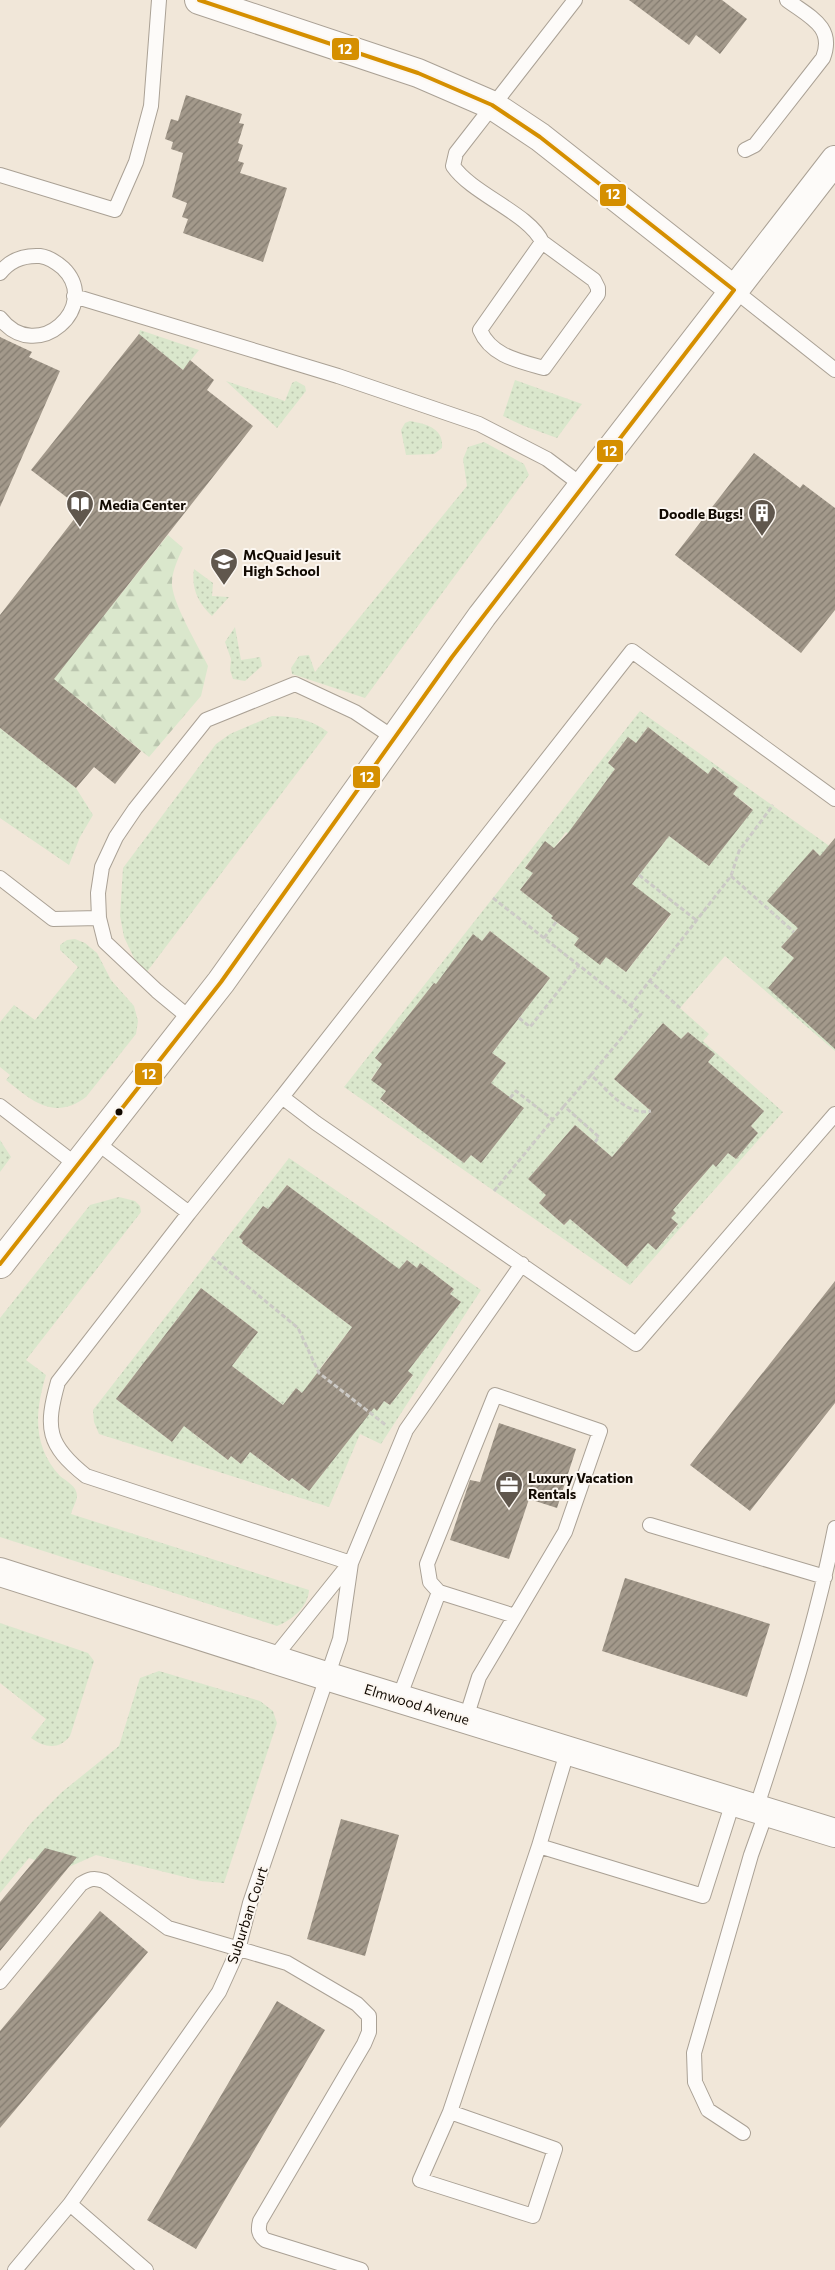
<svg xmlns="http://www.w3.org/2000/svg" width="835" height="2270" font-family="Commissioner,sans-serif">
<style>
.grass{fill:url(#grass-dots);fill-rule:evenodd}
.forest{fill:url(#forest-firs)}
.building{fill:url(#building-hatch)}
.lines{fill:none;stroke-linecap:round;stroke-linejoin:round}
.lane-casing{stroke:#aaa195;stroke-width:16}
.secondary-casing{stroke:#aaa195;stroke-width:30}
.primary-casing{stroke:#aaa195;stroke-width:30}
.path{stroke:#cccac6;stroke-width:3;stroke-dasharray:5 2.5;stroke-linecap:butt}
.lane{stroke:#fdfbf9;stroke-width:14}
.secondary{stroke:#fdfbf9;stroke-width:28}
.primary{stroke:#fdfbf9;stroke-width:28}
.bus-1-casing{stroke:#fcf7f1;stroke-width:8}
.bus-1{stroke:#d58f00;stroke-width:4}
.bus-dot{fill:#120a02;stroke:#fcf7f1;stroke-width:2}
.labels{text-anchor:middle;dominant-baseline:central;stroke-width:4;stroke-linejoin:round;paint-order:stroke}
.poi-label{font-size:14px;font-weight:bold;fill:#120a02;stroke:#fcf7f1;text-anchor:start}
.street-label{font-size:14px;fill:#120a02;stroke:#fcf7f1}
.line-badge{stroke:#fcf7f1;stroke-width:2}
.badge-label{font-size:14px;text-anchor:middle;font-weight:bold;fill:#fff}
</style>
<defs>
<pattern id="grass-dots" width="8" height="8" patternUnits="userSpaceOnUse" patternTransform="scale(1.25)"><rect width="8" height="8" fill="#dae7cc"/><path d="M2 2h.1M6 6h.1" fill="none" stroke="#bac5ae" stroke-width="1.8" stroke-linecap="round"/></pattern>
<pattern id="forest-firs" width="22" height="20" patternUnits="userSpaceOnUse" patternTransform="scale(1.25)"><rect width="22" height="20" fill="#dae7cc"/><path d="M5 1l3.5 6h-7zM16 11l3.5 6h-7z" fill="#bac5ae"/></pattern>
<pattern id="building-hatch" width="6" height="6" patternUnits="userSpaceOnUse" patternTransform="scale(1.25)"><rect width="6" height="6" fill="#a3998b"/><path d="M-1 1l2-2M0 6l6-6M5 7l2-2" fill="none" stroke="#837b6f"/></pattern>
</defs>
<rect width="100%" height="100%" fill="#f1e7d9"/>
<path class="grass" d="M140,330L199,350L183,370L139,334Z
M515,380L582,404L557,438L524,426L503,416Z
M226,381L285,401L292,383L296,381L305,386L306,391L277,428Z
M410,421C426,424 444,428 442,448L434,454L406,455L401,430L405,423Z
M484,442L524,464L529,475L365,698L292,674L291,668L299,656L309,655L315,672L467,486L463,459L468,447Z
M194,569L213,583L212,596L229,597L212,616C198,603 191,588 194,569Z
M235,627L241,660L260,657L262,666L245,681L233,679L230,670L231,659L225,642Z
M640,711L835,850L820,856L813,849L798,928L781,947L794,958L835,1032V1051L725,956L680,1008L709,1034L703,1041L783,1112L630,1285L344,1087ZM648,727L708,774L714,767L738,787L733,794L753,809L709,866L669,836L632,884L671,915L626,972L606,957L600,965L581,936L564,923L561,926L552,918L553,916L520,890L533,873L525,867L545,842L554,848L566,832L575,839L574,825L598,794L613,791L604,784L615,769L608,762L628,737L636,743ZM490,931L550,978L492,1053L506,1063L491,1083L523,1108L481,1163L471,1155L464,1163L439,1143L415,1113L408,1121L380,1100L386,1091L371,1079L382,1064L375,1058L434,983L443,989L453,961L473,935L482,941ZM663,1023L681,1039L688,1032L714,1054L708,1062L764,1111L751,1126L758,1133L736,1159L728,1153L716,1166L706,1158L705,1173L680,1203L666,1205L671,1218L678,1225L656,1250L648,1243L627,1267L570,1219L564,1225L539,1203L546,1195L528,1179L575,1125L612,1157L651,1111L614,1079Z
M272,716C294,716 310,719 328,732L143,977L124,937L120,916L123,868L216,744L230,734Z
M0,728L76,788L93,815L80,837L69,865L0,818Z
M75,939L85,943L97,953L111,980L134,1006L138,1021L136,1034L86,1097C54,1121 32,1101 6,1080L10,1075L0,1067V1022L14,1005L35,1020L78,967L60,950V945L67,940Z
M0,1140L11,1157L0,1172Z
M289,1158L481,1290L381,1444L360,1434L329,1507L99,1434L94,1422L93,1410ZM287,1185L388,1261L395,1275L407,1260L417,1268L421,1264L454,1289L450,1294L461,1302L408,1371L413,1376L390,1405L384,1401L377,1410L321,1367L352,1327L242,1243L243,1241L239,1237L263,1206L268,1209ZM201,1288L258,1332L232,1366L283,1405L296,1388L354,1433L309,1491L292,1478L288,1481L250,1452L241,1464L231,1456L228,1460L194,1434L187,1422L172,1442L116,1399Z
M119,1197L135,1201L140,1206L141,1212L26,1360L46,1375C35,1411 32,1446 60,1476C66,1481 77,1486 77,1496C77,1501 72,1509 71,1514L309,1590C308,1607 292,1620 277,1626L0,1537V1318L90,1205Z
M0,1623L88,1653L94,1661L70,1736C59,1750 45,1748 31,1738L46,1719L0,1683Z
M159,1671L260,1701L273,1711L277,1723L224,1883L201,1881L96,1855L62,1870L29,1858L0,1893V1862L31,1823L62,1792L119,1746L140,1678Z"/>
<path class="forest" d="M168,535L183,548C178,559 173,569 172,581C170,600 199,647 208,666L201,696L149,757L79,699L43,692Z"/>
<path class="building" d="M629,0H722L747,19L720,54L696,35L689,45Z
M186,95L242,114L239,123L244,124L238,143L243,145L238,161L244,163L240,173L287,188L263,262L183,233L188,219L182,217L187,203L172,197L183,153L171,149L173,142L165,139L171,119L178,121Z
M139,334L183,370L190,360L214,380L207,390L253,426L54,679L141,751L115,784L94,767L76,788L0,728V615L82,509L31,470Z
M0,337L32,352L29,357L60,371L0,507Z
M754,453L800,488L803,484L835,508V610L801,653L675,555Z
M648,727L708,774L713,767L738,787L733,794L753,810L709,866L669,836L632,884L671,914L626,972L606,957L600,965L574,945L579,938L551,918L553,916L520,890L533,873L525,868L545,841L554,848L568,833L615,769L608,763L628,737L636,743Z
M835,838V1049L768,988L794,958L781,947L798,928L767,901L813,849L820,856Z
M490,931L550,978L492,1053L506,1063L491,1083L524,1108L481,1163L471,1155L464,1163L380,1099L386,1091L371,1080L382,1064L375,1058L434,983L436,984L473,934L482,941Z
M663,1023L681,1039L688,1032L715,1054L708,1062L764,1111L751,1126L758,1133L736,1159L728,1153L716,1167L713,1164L673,1210L676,1213L671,1218L678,1224L656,1250L648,1243L627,1267L570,1219L564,1225L539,1203L546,1195L528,1179L575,1125L612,1157L651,1111L614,1079Z
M287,1185L399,1269L407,1260L417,1268L420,1263L454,1289L450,1294L461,1302L408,1371L413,1375L390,1405L384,1401L377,1411L374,1408L309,1491L292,1478L289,1481L250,1452L241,1464L231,1456L228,1460L184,1426L172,1442L116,1399L201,1288L258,1332L232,1366L283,1405L296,1388L302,1393L352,1327L242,1243L243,1241L239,1237L263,1206L268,1209Z
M835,1281V1403L750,1511L690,1465Z
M499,1423L576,1449L557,1508L529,1499L509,1559L450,1540L470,1480L480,1482Z
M625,1578L770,1624L747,1697L602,1651Z
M341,1819L399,1835L365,1956L307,1939Z
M45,1848L77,1857L0,1951V1902Z
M100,1911L148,1952L0,2128V2031Z
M277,2001L325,2030L196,2249L147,2220Z"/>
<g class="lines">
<defs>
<path id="lane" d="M745,150L755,145L823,58C835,27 810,17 787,0
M0,175L115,210L136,162L151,106L159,0
M542,242L594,280L598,288V294L544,368C519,361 491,356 480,330L542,242C530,214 472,194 453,166L456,153L575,0
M0,273C10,260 23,255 40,256C49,257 56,262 63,268C102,306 37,366 0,318
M734,290L835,370
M74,296L338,376L479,424L547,459L583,486
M835,799L632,651L282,1097L316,1123L636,1344L835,1114
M0,878L53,919L99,918
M192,1020L157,991L105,942L99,918L98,893L102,867L116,837L135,809L206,720L295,684L355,712L394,738
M0,1106L78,1166
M96,1142L189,1213L58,1382C45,1428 47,1445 86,1476L351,1563
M189,1213L282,1097
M650,1525L825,1577
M439,1592L515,1616
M273,1659L350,1563
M399,1698L439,1592L430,1582L427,1564L495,1395L600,1431L565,1532L479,1677L466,1718
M568,1749L539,1846L703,1896L733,1802
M756,1809C786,1717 816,1624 835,1528
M0,1982L81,1884C89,1879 94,1877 104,1881L168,1928L287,1963L357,2004L369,2016V2032L364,2044L260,2221C258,2229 258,2234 265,2240L361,2270
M450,2112L420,2180L533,2216L555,2149L450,2112L539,1846
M743,2133L708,2110L695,2082L694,2053L751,1855L766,1813
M70,2204L146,2270
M15,2270L70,2204L219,1992L238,1950L250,1903L340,1639L351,1563L406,1430L522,1264"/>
<path id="secondary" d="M199,0L418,73L492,105L540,137L734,290
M0,1264L221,982L482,616L835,160"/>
<path id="primary" d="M0,1572L326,1676L835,1833"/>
</defs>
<use href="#lane" class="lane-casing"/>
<use href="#secondary" class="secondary-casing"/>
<use href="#primary" class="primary-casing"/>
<path class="path" d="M639,875L696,920
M731,876L794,932
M493,898L641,1014L591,1075C607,1089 627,1117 651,1111
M544,938L556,922
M649,980L680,1008
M630,1006L731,876L739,851L773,805
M519,1018L530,1027L579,965
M591,1075L564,1106L599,1137L595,1142
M510,1098L516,1091L553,1120
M494,1191L564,1106
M212,1257L298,1328L319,1373L387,1426"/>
<use href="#lane" class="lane"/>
<use href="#secondary" class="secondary"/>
<use href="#primary" class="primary"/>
<defs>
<path id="bus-1" d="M199,0L418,73L492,105L540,137L734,290
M0,1264L221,982L452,657L734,290"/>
</defs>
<use href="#bus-1" class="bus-1-casing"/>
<use href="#bus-1" class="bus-1"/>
</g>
<defs>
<symbol id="library-pin" viewBox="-11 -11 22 30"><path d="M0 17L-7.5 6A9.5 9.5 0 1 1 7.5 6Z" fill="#60574d" stroke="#fcf7f1"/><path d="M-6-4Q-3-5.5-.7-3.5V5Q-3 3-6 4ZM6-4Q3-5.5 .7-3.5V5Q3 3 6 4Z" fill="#fff"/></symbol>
<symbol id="building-pin" viewBox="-11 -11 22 30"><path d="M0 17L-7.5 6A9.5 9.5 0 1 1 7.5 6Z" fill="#60574d" stroke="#fcf7f1"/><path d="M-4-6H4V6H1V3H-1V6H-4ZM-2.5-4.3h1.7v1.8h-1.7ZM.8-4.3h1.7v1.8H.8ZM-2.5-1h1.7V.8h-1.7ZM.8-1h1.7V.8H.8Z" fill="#fff"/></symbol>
<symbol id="school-pin" viewBox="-11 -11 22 30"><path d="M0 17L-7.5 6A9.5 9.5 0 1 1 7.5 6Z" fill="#60574d" stroke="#fcf7f1"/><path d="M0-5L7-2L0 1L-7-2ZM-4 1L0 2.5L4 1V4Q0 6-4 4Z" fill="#fff"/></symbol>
<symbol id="office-pin" viewBox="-11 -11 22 30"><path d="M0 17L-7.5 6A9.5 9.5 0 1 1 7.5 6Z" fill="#60574d" stroke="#fcf7f1"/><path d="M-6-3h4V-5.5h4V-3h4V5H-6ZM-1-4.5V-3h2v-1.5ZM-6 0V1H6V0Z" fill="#fff"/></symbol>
</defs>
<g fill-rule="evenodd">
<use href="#library-pin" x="64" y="488" width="32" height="43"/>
<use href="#building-pin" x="746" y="497" width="32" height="43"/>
<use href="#school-pin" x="208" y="546" width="32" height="43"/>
<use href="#office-pin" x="493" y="1469" width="32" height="43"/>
</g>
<circle class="bus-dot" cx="119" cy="1112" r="4.5"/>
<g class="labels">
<g class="poi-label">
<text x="99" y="504">Media Center</text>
<text x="743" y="513" text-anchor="end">Doodle Bugs!</text>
<text x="243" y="554">McQuaid Jesuit<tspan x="243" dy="16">High School</tspan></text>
<text x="528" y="1477">Luxury Vacation<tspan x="528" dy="16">Rentals</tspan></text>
</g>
<g class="street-label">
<text transform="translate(417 1704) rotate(17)">Elmwood Avenue</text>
<text transform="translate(247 1915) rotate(-72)">Suburban Court</text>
</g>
</g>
<g class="line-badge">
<rect x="331" y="37" width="29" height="24" rx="5" fill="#d58f00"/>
<rect x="599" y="183" width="28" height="24" rx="5" fill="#d58f00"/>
<rect x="596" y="439" width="28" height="24" rx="5" fill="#d58f00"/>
<rect x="352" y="765" width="29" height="24" rx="5" fill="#d58f00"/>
<rect x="134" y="1062" width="29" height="24" rx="5" fill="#d58f00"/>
</g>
<g class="badge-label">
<text x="345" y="54">12</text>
<text x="613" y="199">12</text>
<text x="610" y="456">12</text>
<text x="367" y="782">12</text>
<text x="149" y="1079">12</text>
</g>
</svg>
